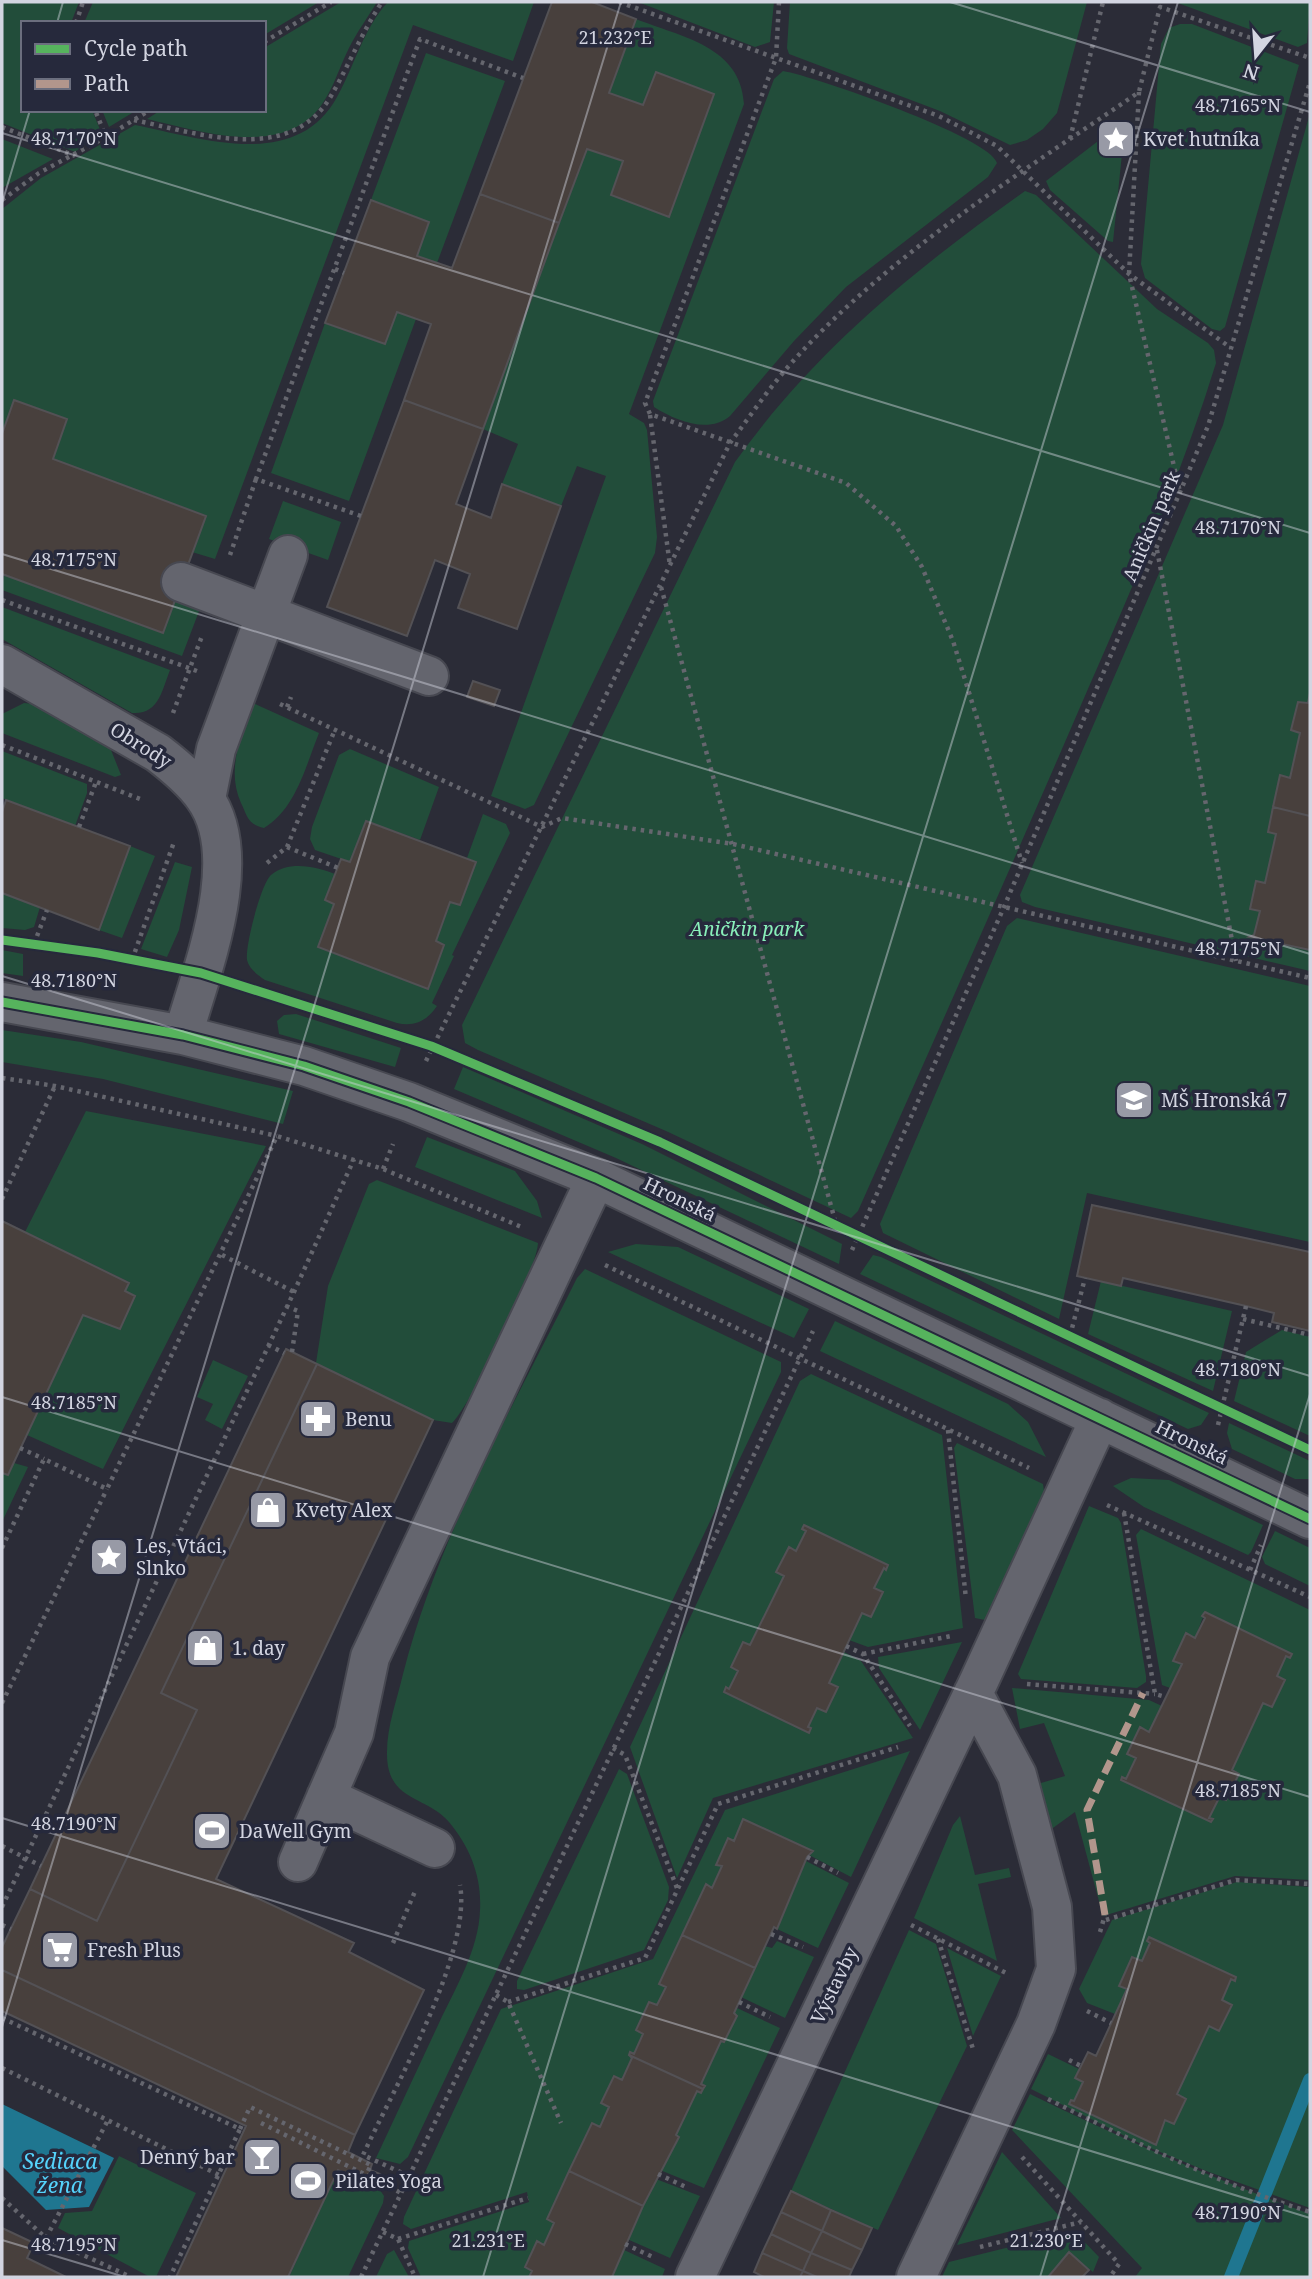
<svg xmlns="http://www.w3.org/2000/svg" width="1312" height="2279" font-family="'Noto Serif',serif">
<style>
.green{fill:#224d3a}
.water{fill:#1f7690}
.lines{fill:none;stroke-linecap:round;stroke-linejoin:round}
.stream{stroke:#1f7690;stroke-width:14}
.building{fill:#48403d;stroke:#535155;stroke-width:2}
.minor-casing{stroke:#474851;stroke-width:42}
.path{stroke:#65666e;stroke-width:4.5;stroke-dasharray:3.5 5;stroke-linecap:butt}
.minor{stroke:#64656e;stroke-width:38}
.quiet{stroke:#b2968c;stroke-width:7;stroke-dasharray:14 7;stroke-linecap:butt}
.cycleway-casing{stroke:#26293c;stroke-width:13}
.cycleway{stroke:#56b35d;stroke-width:9}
.ticks{fill:none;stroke:#d3d5e1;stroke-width:2;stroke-opacity:0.45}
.labels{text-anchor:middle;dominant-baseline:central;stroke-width:7;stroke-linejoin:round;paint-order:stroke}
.poi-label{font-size:19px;fill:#d3d5e1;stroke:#26293c;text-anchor:start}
.street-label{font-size:19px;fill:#d3d5e1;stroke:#26293c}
.park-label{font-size:19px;font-style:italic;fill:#89f0ba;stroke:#26293c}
.water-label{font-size:21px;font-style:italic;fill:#55d3fc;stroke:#26293c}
.ticks-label{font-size:18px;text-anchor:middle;fill:#d3d5e1;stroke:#26293c;stroke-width:7;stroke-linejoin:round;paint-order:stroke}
</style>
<rect width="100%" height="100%" fill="#2b2c37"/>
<path class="green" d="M2,2H79L71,23H23V110H92L101,132L75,152L2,123Z
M93,2H319L264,35V23H84Z
M341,2H377C368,17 357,32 349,48C338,70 331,97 314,114C273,156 195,130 147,119L161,110H264V48Z
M388,2H534L513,61L413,25L215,559L192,552L205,515L53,459L67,419L14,400L2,434V209L41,178L135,125C201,138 296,172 337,97C354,67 364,27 388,2Z
M638,2H774L770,42L755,47Z
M790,2H1087L1057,113L1043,129L1027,140L1010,145L940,111L789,54L787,48Z
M1175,2H1310L1307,43L1298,47Z
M636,19C681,37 741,46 744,104L629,414L644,423L647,430L657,537L655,553L534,805L525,809L491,796L606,476L577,466L561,506L502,484L518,444L483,429L587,149L623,161L611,195L669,217L714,94L656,72L643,105L609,93Z
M1180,24H1192L1299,65L1225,327L1220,331L1212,329L1145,278L1141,264L1161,44L1169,28Z
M426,53L505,81L437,263L417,256L429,222L371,200Z
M783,71C814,76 992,138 997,163L988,177L846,287L794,341L730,416C709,434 676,421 654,407L653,401L774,79Z
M102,110H137L109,127Z
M1310,113V693L1308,703L1298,702L1291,730L1300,733L1290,778L1280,776L1269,832L1276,834L1265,883L1256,882L1250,909L1260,911L1254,935L1250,936L1310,950V971L1035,907L1022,902L1020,895L1223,425Z
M1119,125L1123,127L1124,134L1113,242L1108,241L1050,190L1046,181Z
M2,139L53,159L2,188Z
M1025,191L1036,195L1157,309L1208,343L1214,350L1216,363C1179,483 1128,597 1078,712C1006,879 932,1045 858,1211L851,1218L666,1131L478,1050L465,1043L462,1025L735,462C813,352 916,268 1025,191Z
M397,312L416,319L349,501L271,473L325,323L384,344Z
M283,501L341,522L328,560L269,539Z
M4,574L162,633L176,597L201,606L182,656L2,590Z
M2,607L170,670C162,690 159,715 132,713L2,639Z
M24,703L34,704L111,750L121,775L115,777L2,733V714Z
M253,703L319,733C306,765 296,809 264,828C247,824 248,817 241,803C226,770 241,735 253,703Z
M350,749L439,787L420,840L366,821L350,862L315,850L310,839L312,827L339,755Z
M2,751L87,784V793L75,826L2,798Z
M483,814L506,824L510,833L452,955L454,956L432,1003L437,1006C427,1021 414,1027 397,1023L265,980C258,975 249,969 247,960C245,946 261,884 271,875C289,860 317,867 335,874L334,904L318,947L428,989L444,945L436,941L450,902L460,905L476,862L467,858Z
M130,846L155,856L122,938L99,930Z
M175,862L192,867L179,930L167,957L141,949Z
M2,893L40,907L34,927L25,930L2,928Z
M1017,918L1310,986V1242L1087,1193L1059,1319L883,1233L880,1224L1007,926Z
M2,950L23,954V976L2,973Z
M296,1014L401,1048L395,1067L279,1034L277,1021L284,1015Z
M2,1030L81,1042L293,1091L283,1124L103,1079L2,1062Z
M463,1067L642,1144L842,1244L839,1264L616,1158L454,1089Z
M86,1111L266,1146L103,1469L27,1435L83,1315L120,1329L135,1296L125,1291L129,1282L25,1232Z
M427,1137L515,1171L537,1201L542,1218L415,1167Z
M377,1180L538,1243C537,1270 471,1405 452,1423L433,1420L316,1363L328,1286L369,1184Z
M636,1244L678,1247L809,1309L794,1338L608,1252Z
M873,1255L881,1257L1209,1413L1201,1425L1188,1429L860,1274Z
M585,1269L781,1362V1372L408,2157L400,2164L376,2158C397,2113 418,2068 439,2023C455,1989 479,1949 480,1910C482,1877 470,1847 449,1822C426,1795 386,1802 387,1752C387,1726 397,1700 403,1674C439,1534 513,1407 577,1278Z
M1101,1281L1232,1311L1213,1391L1088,1334Z
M835,1321L1008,1404L1028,1422L1046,1457L820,1351Z
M1282,1330L1310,1337V1436L1234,1401L1246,1352Z
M213,1360L248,1376L222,1429L205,1420L213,1404L197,1397Z
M811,1374L942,1435L963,1628L868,1647L849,1640L862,1613L871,1617L883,1592L874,1588L884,1568L886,1569L888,1565L804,1525L802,1529L806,1531L796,1551L789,1547L777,1572L784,1576L738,1671L809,1733L811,1728L808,1727L817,1708L826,1712L837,1687L829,1683L844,1652L861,1661L913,1738L713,1798L677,1878L630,1747L800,1381Z
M1229,1423L1310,1461V1479H1295L1232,1449L1227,1433Z
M957,1443L1043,1484L1044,1491L985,1620L975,1618L954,1448Z
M14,1463L28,1467L2,1522V1473L8,1475Z
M1131,1478L1169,1480L1263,1525L1251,1552L1248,1555L1144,1507L1113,1486Z
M1089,1506L1118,1518L1121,1523L1146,1676V1682L1137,1688L1021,1679L1018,1674Z
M1141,1529L1310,1610V1880L1235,1876L1103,1916L1075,1812L1046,1833L1034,1785L1065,1776L1044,1723L1020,1729L1012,1688L1149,1700L1162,1706L1149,1732L1127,1754L1136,1758L1126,1779L1121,1780L1211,1822L1209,1818L1219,1798L1226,1800L1239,1775L1232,1770L1263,1703L1272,1706L1285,1680L1277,1676L1286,1656L1290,1658L1292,1654L1205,1612L1195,1638L1186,1634L1173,1660L1182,1664L1170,1688L1162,1685L1136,1535Z
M1275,1531L1310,1548V1586L1265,1564L1262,1557Z
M962,1642L920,1730L879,1668L878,1657Z
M910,1751L851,1877L809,1855L813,1851L743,1819L734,1841L728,1838L716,1864L722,1866L712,1888L705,1885L660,1983L666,1987L657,2005L649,2002L636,2029L643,2034L634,2054L630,2052L629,2056L632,2058L622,2080L614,2076L609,2107L600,2127L592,2123L547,2219L554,2223L544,2245L537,2242L525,2267L532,2271L529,2277H421L408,2248L409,2241L529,2202L527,2192L411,2229L403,2224L404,2217L501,2009L653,1959L725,1810Z
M619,1769L627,1774L669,1887L668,1900L644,1950L524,1990L517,1989V1981Z
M960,1816L975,1875L1009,1868L1011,1877L978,1884L997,1961L914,1918L953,1825Z
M806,1861L849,1883L818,1948L777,1929Z
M1237,1882L1310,1887V2208L1209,2172L1143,2145L1031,2089L1048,2054L1079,2069L1075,2078L1083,2082L1074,2101L1071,2100L1069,2104L1156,2145L1165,2120L1174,2124L1186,2099L1177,2094L1209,2026L1232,2005L1222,2000L1231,1979L1235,1981L1236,1977L1149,1937L1147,1941L1150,1943L1142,1961L1132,1957L1119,1986L1127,1989L1115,2014L1087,2003L1079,1989L1112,1920Z
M909,1930L936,1944L967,2046L878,2230L791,2191Z
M777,1941L814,1957L785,2018L741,1997L765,1946L772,1948Z
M947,1948L1001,1976L973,2036Z
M737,2008L780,2028L704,2188L660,2170L679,2138L676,2135L697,2091L702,2092L704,2086L701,2084L721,2041L724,2042L736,2016L734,2013Z
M1030,2094C1122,2139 1214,2179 1310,2214V2277H1135L1142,2268L1012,2130Z
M1002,2152L1061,2218L957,2245Z
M119,2156L196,2193L156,2277H150L58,2228L65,2213L92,2211Z
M338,2170L380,2190L384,2196L383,2203L348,2277H289Z
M656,2179L700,2196L670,2258L627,2239Z
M1074,2231L1099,2257L1093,2272L1069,2253L1048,2277H942L949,2262Z
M622,2249L665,2269L662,2277H612Z
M394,2250L409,2277H376L387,2254Z"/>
<path class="water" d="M2,2104L114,2158L89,2207L46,2210L2,2166Z"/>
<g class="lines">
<path class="stream" d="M1265,2193L1310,2080
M1231,2277L1263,2197"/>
</g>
<path class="building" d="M552,2H592L636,19L609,93L643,105L656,72L714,94L669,217L611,195L623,161L587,149L559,223L480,194Z
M480,194L559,223L483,429L404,400L431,324L397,312L385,344L325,323L371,200L429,222L417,256L452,268Z
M14,400L67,419L53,459L206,516L163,633L2,574V434Z
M404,400L483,429L456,504L491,518L502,484L561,506L517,629L458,608L470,574L435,560L407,636L327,607Z
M473,681L500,690L494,706L467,697Z
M1310,693V816L1273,807L1280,775L1290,778L1300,733L1291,730L1298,702L1308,703Z
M6,800L130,846L99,930L2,893V812Z
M1273,807L1310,816V950L1249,937L1254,935L1260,911L1250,909L1256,881L1265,883L1276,834L1268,832Z
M366,821L476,862L460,905L450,902L436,941L444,945L428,989L318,947L334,904L325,900L341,859L350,862Z
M1092,1205L1310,1252V1331L1272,1322L1274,1313L1246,1306L1123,1278L1121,1286L1077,1276Z
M2,1221L129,1283L125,1291L135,1296L120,1329L83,1315L8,1475L2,1473Z
M286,1349L317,1364L161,1693L197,1710L97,1921L30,1889Z
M317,1364L433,1420L216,1879L354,1943L349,1952L424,1990L355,2135L2,1970V1947L30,1889L97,1921L197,1710L161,1693Z
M804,1525L888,1565L886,1570L884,1568L874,1588L883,1592L871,1617L862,1613L829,1683L838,1687L826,1712L817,1708L808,1727L811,1728L809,1733L724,1692L726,1687L729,1689L738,1671L731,1667L743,1642L750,1645L784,1576L776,1572L789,1547L796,1551L806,1531L802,1529Z
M1205,1612L1292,1654L1290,1658L1286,1656L1277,1676L1285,1680L1272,1707L1263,1703L1232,1770L1239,1774L1226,1800L1219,1798L1209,1818L1213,1819L1211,1822L1121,1780L1122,1777L1126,1779L1136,1758L1127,1754L1140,1727L1149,1732L1182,1664L1173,1661L1186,1633L1195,1638L1205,1618L1202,1616Z
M743,1819L813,1851L807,1857L777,1929L774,1927L755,1968L682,1935L706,1884L712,1888L722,1866L716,1865L728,1838L734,1841Z
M682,1935L755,1968L734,2013L737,2016L724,2042L721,2041L701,2084L705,2086L703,2089L629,2055L630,2052L634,2054L643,2034L636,2030L649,2002L657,2005L666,1987L659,1984Z
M1149,1937L1236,1977L1235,1981L1231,1979L1222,2000L1232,2005L1219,2031L1209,2026L1177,2094L1186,2099L1174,2124L1165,2120L1156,2145L1069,2104L1071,2100L1074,2101L1083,2082L1075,2078L1088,2052L1096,2056L1127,1989L1119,1986L1132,1957L1142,1961L1150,1943L1147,1941Z
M2,1970L355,2135L348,2152L372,2164L370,2170L380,2174L374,2187L338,2170L288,2277H176L246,2126L2,2011Z
M629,2055L703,2089L701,2093L697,2091L676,2135L679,2137L643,2206L569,2171L592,2123L600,2127L609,2107L601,2103L614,2076L622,2080L632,2058Z
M569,2171L643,2206L612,2277H529L532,2271L525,2267L537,2241L544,2245L554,2223L547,2219Z
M791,2191L831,2210L822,2231L781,2212Z
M831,2210L872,2228L862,2250L822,2231Z
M781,2212L822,2231L811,2253L771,2234Z
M2,2228L34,2243L27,2258L66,2277H2Z
M822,2231L862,2250L852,2270L811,2253Z
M771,2234L811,2253L803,2271L762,2253Z
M1069,2252L1089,2270L1082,2277H1048Z
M762,2253L803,2271L800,2277H764L754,2272Z
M811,2253L852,2270L849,2277H817L803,2271Z
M803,2271L817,2277H800Z"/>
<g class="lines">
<defs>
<path id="minor" d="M181,582L429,676
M2,664L158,753C175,766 192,780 204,797C248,857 201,971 183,1035
M206,799L216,749L288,555
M2,1002L183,1035L304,1066L409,1102L596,1178L1310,1519
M326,1797L435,1848
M298,1862L354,1733L370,1657L596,1178
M695,2277L979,1681L1100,1418
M916,2277L1036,2024L1056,1969L1052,1907L1017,1775L973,1693"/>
</defs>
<use href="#minor" class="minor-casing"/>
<path class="path" d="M619,2L939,116L997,146L1129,274L1231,348
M779,2L776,58L645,403L650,414L846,483L896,526L922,567L953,641L1022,863
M76,23L83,2
M264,42L331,2
M1139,92L1129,274L1180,492
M134,120C197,133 290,166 331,96C349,65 362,32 382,2
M2,127L75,156
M106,137L150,110
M1070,139L1103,2
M2,200L39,173L106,137L95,110
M335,269L344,273
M650,415L670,566
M361,516L256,479L420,39L523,78
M1157,550L1236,961
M230,555L256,479
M661,587L836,1224
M2,600L197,671
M280,704L542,827L562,818L733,844L1310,978
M287,707L291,697
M173,713L202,636
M2,745L140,799
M79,827L96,782
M287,847L338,868
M267,863L287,847L334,732
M34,944L47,910
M132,960L174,842
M426,1061L730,443C751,415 771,385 795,359C892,252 1020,174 1139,92L1160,7L1310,58
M2,1078L55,1086L277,1136
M383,1169L393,1144
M2,1199L55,1086
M852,1250L1004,907L1208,426L1310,82
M222,1255L294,1292
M605,1265L1029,1468
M286,1306L298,1311L292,1352
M1243,1319L1310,1335
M1070,1336L1085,1278
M268,1345L284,1353
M1218,1425L1246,1306
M948,1430L966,1599
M20,1448L44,1459
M1107,1505L1310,1597
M1124,1513L1155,1694L1166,1697
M2,1548L44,1459L107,1489L277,1136L383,1169L524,1228
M1250,1570L1261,1545
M846,1646L863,1654L910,1726
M863,1654L951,1636
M1027,1684L1155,1694
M2,1703L107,1489
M613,1748L625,1755L677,1888
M2,1846L41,1866
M807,1857L838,1873
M2,1907L294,1292L354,1159
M1106,1920L1236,1880L1310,1884
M2,1925L11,1929
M911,1925L1006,1973
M1100,1932L1105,1915
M771,1934L803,1947
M938,1939L973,2049
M393,1943L416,1889
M496,1995L508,2002L561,2123
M508,2002L645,1958L718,1804L898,1747
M739,2002L770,2017
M1087,2011L1111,2023
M2,2018L240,2129L170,2277
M1069,2060L1081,2066
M2,2068L219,2175
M1048,2099C1133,2141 1219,2184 1310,2212
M261,2123L366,2175
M240,2129L250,2107L371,2165L366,2175L401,2193
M1022,2157L1119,2264L1110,2277
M658,2174L688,2188
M409,2176L363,2155C393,2090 472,1953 460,1885
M2,2198L46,2238L131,2277
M383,2232L398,2239L415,2277
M46,2238L108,2120
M398,2239L528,2198
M625,2244L655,2258
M980,2247L1081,2222
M361,2277L813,1331"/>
<use href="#minor" class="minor"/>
<path class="quiet" d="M1105,1915L1087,1810L1143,1693"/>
<defs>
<path id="cycleway" d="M2,940L98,953L201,973L431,1046L660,1142L1310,1450
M2,1002L183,1035L304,1066L409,1102L596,1178L1310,1519"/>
</defs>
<use href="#cycleway" class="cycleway-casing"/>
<use href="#cycleway" class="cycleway"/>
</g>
<path class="ticks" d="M950,2L1310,112M57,23L63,2M2,133L1310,533M2,203L30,110M2,554L1310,954M2,976L1310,1376M2,1397L1310,1797M2,1818L1310,2218M2,2027L621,2M2,2240L125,2277M483,2277L1178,2M1040,2277L1310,1394"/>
<defs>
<symbol id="sight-square" viewBox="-11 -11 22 22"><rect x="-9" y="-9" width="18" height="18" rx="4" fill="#989aa6" stroke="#26293c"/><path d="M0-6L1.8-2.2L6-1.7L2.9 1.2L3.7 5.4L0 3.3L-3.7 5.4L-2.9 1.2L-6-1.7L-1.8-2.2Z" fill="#fff"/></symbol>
<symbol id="school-square" viewBox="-11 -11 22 22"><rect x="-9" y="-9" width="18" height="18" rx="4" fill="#989aa6" stroke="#26293c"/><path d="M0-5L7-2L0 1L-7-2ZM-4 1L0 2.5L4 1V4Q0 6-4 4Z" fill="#fff"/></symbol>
<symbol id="pharmacy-square" viewBox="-11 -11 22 22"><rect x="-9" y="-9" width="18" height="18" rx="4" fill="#989aa6" stroke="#26293c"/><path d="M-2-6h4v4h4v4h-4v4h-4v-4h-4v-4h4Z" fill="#fff"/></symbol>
<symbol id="shop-square" viewBox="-11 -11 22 22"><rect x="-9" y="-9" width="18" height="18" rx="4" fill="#989aa6" stroke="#26293c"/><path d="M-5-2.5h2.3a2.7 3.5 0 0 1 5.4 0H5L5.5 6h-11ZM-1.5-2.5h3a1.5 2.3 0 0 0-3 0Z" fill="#fff"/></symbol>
<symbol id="stadium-square" viewBox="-11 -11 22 22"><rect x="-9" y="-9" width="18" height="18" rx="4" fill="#989aa6" stroke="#26293c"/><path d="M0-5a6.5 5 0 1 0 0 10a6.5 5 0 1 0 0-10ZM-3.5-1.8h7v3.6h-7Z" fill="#fff"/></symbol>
<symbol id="supermarket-square" viewBox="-11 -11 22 22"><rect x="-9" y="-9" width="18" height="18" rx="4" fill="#989aa6" stroke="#26293c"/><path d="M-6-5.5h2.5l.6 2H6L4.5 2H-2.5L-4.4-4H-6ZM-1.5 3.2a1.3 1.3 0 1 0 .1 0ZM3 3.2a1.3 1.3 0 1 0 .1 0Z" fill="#fff"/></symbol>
<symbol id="bar-square" viewBox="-11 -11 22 22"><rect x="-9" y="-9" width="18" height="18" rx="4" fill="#989aa6" stroke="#26293c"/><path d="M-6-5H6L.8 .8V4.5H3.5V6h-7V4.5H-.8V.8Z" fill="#fff"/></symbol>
</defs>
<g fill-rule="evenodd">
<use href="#sight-square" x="1094" y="117" width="44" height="44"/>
<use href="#school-square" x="1112" y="1078" width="44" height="44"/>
<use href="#pharmacy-square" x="296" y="1397" width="44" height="44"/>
<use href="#shop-square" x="246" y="1488" width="44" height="44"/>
<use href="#sight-square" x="87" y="1535" width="44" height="44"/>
<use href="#shop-square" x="183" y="1626" width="44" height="44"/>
<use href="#stadium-square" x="190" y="1809" width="44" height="44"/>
<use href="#supermarket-square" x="38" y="1928" width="44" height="44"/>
<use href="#bar-square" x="240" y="2135" width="44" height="44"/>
<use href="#stadium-square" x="286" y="2159" width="44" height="44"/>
</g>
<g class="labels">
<g class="poi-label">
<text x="1143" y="139">Kvet hutníka</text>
<text x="1161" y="1100">MŠ Hronská 7</text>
<text x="345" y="1419">Benu</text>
<text x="295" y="1510">Kvety Alex</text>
<text x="136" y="1546">Les, Vtáci,<tspan x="136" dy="22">Slnko</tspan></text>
<text x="232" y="1648">1. day</text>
<text x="239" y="1831">DaWell Gym</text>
<text x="87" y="1950">Fresh Plus</text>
<text x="235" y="2157" text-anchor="end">Denný bar</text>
<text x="335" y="2181">Pilates Yoga</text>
</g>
<g class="street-label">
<text transform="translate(1151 526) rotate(-67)">Aničkin park</text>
<text transform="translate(141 745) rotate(32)">Obrody</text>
<text transform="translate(680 1199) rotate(26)">Hronská</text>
<text transform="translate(1192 1442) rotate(26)">Hronská</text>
<text transform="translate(834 1985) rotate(-64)">Výstavby</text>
</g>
<g class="park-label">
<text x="747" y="929">Aničkin park</text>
</g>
<g class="water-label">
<text x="60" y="2161">Sediaca<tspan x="60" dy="24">žena</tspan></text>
</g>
</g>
<g class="ticks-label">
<text x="615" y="44">21.232°E</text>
<text x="1238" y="112">48.7165°N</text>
<text x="74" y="145">48.7170°N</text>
<text x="1238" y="534">48.7170°N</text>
<text x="74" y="566">48.7175°N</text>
<text x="1238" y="955">48.7175°N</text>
<text x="74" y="987">48.7180°N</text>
<text x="1238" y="1376">48.7180°N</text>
<text x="74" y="1409">48.7185°N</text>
<text x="1238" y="1797">48.7185°N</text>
<text x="74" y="1830">48.7190°N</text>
<text x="1238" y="2219">48.7190°N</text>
<text x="488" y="2247">21.231°E</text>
<text x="1046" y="2247">21.230°E</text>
<text x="74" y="2251">48.7195°N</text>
</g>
<rect width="1312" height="2279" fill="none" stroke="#d3d5e1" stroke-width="7"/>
<rect x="21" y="21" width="245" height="91" fill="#26293c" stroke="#6b6e7e" stroke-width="2"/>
<rect x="35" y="44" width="35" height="10" fill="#56b35d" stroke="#6b6e7e" stroke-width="2"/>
<text x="84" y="56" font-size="21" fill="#d3d5e1">Cycle path</text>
<rect x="35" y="79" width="35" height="10" fill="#b2968c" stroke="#6b6e7e" stroke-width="2"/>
<text x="84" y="91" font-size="21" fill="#d3d5e1">Path</text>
<g transform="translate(1256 56) rotate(197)" stroke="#26293c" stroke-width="5" paint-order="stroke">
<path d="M0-5L12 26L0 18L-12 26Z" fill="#d3d5e1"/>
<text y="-10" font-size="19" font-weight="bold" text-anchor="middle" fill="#d3d5e1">N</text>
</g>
</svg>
